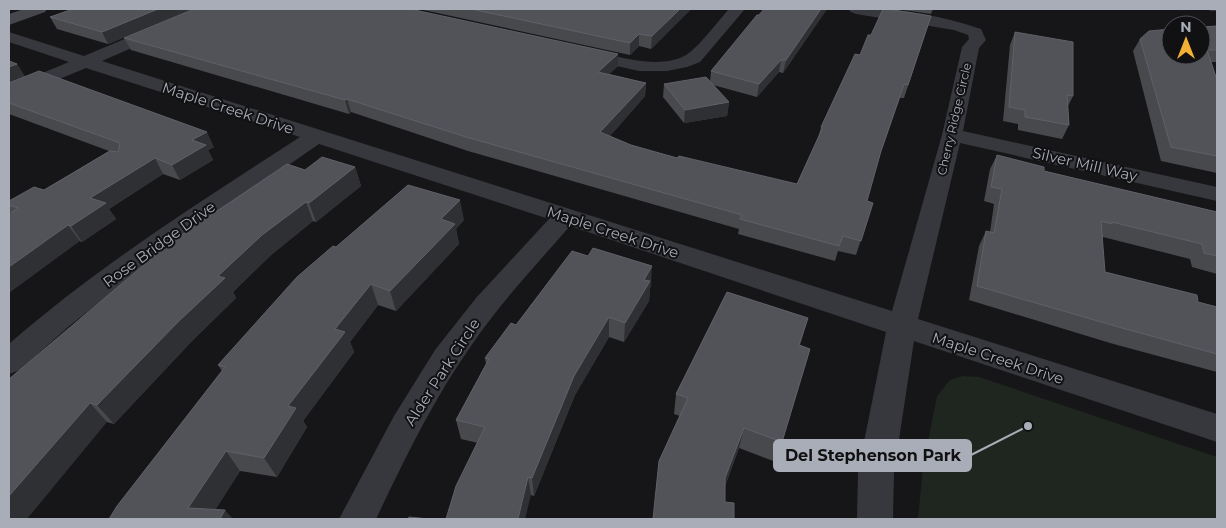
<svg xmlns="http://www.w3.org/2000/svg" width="1226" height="528" font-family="Montserrat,sans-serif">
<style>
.green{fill:#1e261f}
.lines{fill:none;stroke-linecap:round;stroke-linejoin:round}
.service{fill:#37383d;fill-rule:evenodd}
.minor{fill:#37383d;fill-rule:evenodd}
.secondary{fill:#45474d;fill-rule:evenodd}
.wall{fill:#47494d}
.shaded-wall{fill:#2f3033}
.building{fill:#525359;stroke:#5f6168}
.labels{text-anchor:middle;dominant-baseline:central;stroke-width:4;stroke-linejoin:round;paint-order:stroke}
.far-street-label{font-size:12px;fill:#a8adb8;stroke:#111113}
.street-label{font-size:15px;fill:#a8adb8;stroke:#111113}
.leader{fill:none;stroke:#a8adb8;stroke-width:2}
.callout-dot{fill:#a8adb8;stroke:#111113;stroke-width:2}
.callout{fill:#a8adb8;stroke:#a8adb8;stroke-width:2}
.callout-label{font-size:16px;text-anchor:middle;font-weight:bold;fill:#111}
</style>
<rect width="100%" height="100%" fill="#161618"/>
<path class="green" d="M963,376L979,377L1217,457V519H918L923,467L937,396L950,380Z"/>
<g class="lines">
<path class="service" d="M1209,9H1217V11H1210Z"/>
<path class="minor" d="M196,9H217L214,12L102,61L892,311L942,135L962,47L969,39L968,35L954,30L856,14L851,12L848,9C890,6 941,15 981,29L986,40L979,48L963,131L1217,187V201L960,143L918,319L1217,414V442L914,341L894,472L893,519H857L858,472L886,332L570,226C536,265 500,303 471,346C433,400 404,460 376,519H339L394,416L435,350L476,298L549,219L319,144L169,248L68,327L20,370L9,374V344C98,266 200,202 300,137L86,68L9,100V87L69,62L9,42V32L84,56Z
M729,9H745L700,62L687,67L667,71H639L577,57L574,53L577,49L583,48C612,55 659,71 686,55C698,48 719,20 729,9Z"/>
<path class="secondary" d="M24,9H47L45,12L9,25V14Z"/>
</g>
<path class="wall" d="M73,9H192L108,44L57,29L50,17Z
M419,9H691L651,49L639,46L630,55Z
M827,9L783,73L779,72L757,97L713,85L729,102L727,116L684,123L663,97L664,84L710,82L711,71L759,15Z
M896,9H933L931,14Z
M931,16L904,98H900L879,158L867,201L873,203L856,255L838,251L835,261L738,234L739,229L468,151L351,112L349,114L131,50L124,38L618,66L609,74L646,83L645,96L610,136L631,145L677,158L797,184L818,138L821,127L871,35Z
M1217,26V62H1211L1217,80V173L1161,161L1133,51L1140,39Z
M1015,32L1073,96L1068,106L1069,125L1062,139L1018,130V124L1003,121L1010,45Z
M9,61L17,64L25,77L214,147L208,150L213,160L180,180L163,174L109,209L116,219L82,242L11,213L9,210V201L44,190L109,151L9,114Z
M997,155L1044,171L1217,212V274L1192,267L1190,259L1103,237L1102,238L1105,272L1198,302L1217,307V372L1110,343L969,300L979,246L986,231L990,232L994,204L984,201L990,169Z
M355,167L361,186L316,222L313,221L271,255L233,292L236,298L192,341L114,424L107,422L9,379L305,170Z
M464,220L456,229L459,244L396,311L378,305L350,342L354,352L303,421L307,427L277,477L240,471L215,510L109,519L222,371L218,365L336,247Z
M651,286L650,288L649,301L624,342L609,337L575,395L534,496L531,495L478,443L461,439L456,420L486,364L485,358L516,325Z
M727,292L808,318L800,345L810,349L776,462L739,448L725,486V502L734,503V519H653L659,461L680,416L674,414L676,394Z"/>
<path class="shaded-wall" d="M158,9H192L108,44L102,32Z
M680,9H691L651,49L652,36Z
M821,9H827L783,73L786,60Z
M639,34V46L630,55V43Z
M618,54V66L598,85V72Z
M781,60L779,72L757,97L759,84Z
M17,64L26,78L9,85V67Z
M646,83L645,96L601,146L600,132Z
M347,99L351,112L349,114L345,100Z
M729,102L727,116L684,123L685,110Z
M207,132L214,147L208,150L213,160L180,180L172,165L192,140Z
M155,158L163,174L109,209L116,219L82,242L71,226L90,198Z
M355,167L361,186L316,222L309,203Z
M460,200L464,220L456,229L459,244L396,311L390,291L441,219Z
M306,202L313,221L271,255L233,292L236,298L192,341L114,424L97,405L218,276L262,235Z
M68,225L80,241L9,293V267Z
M652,266L651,286L650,288L649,301L624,342L625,323L644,280Z
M371,284L378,305L350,342L354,352L303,421L307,427L277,477L264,458L288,406L335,329Z
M609,317V337L575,395L534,496L532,478L574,376Z
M808,318L802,339L793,365L799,345Z
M90,403L107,422L27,519H9V496Z
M744,428L739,448L721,497L725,478Z
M226,451L240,471L209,519L188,508Z
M528,477L531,495L525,519H518Z
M225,510L233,519H220Z"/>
<path class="building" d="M73,9H158L102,32L50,17Z
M194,9H410L618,54L598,72L646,83L600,132L631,145L677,158L679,156L797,184L823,127H821L855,54L860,55L868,35H871L883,9H888L931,16L908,85L904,84L881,151L867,201L873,203L861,241L843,236L839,246L740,219L742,215L466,137L347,99L345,100L124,38Z
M471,9H680L652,36L639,34L630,43Z
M764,9H821L786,60H781L759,84L711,71L757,15H759Z
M1217,26V50H1207L1217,80V156L1171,147L1140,39L1149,31L1171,29V55H1201V27Z
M1015,32L1073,42V96L1067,95L1069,125L1025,117V110L1009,107Z
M9,61L17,64L9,67Z
M39,71L207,132L192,140L206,145L172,165L155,158L90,198L106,203L71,226L68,225L9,267V214L18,208L9,205V201L34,187L44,190L110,151L118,152L120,143L9,103V83Z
M706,77L729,102L685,110L664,84Z
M997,155L1044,167V171L1217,212V256L1204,253L1202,244L1112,222V224L1101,221L1105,272L1197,295L1198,302L1217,307V354L1122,328L977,286L986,231L994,233L1002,189L991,187Z
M322,157L355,167L309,203L306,202L262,235L218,276L225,278L179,321L97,405L90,403L9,496V379L171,242L287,164L305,170Z
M408,185L460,200L441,219L455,224L390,291L371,284L335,329L345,332L288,406L296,408L264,458L226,451L188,508L225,510L220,519H109L117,506L225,367L218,365L297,277L333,246L336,247Z
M593,248L652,266L644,280L650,281L625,323L609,317L574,376L532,478L528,477L518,519H446L456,486L485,427L456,420L489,359L485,358L511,323L516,325L572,251L588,256Z
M727,292L808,318L799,345L810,349L782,442L744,428L725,478V502L734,503V519H653L659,461L688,398L676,394Z
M409,517L429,519H408Z"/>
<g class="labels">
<g class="far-street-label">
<text transform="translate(954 119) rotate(-77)">Cherry Ridge Circle</text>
</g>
<g class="street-label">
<text transform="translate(228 108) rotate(18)">Maple Creek Drive</text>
<text transform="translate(1085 164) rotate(13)">Silver Mill Way</text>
<text transform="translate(613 232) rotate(18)">Maple Creek Drive</text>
<text transform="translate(159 244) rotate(-36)">Rose Bridge Drive</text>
<text transform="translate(998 358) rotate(18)">Maple Creek Drive</text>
<text transform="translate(442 372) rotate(-57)">Alder Park Circle</text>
</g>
</g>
<path class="leader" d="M1028 426L971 455"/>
<circle class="callout-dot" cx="1028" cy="426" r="5"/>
<rect class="callout" x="774" y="440" width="197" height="31" rx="5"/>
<g class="callout-label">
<text x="873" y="461">Del Stephenson Park</text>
</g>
<rect width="1226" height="528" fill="none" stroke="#a8adb8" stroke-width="20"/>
<g transform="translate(1186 40)"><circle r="24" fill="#111113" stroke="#4d4f55"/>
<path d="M0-4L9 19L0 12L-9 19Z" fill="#f2b134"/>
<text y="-8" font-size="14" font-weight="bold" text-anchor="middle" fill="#a8adb8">N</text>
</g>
</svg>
